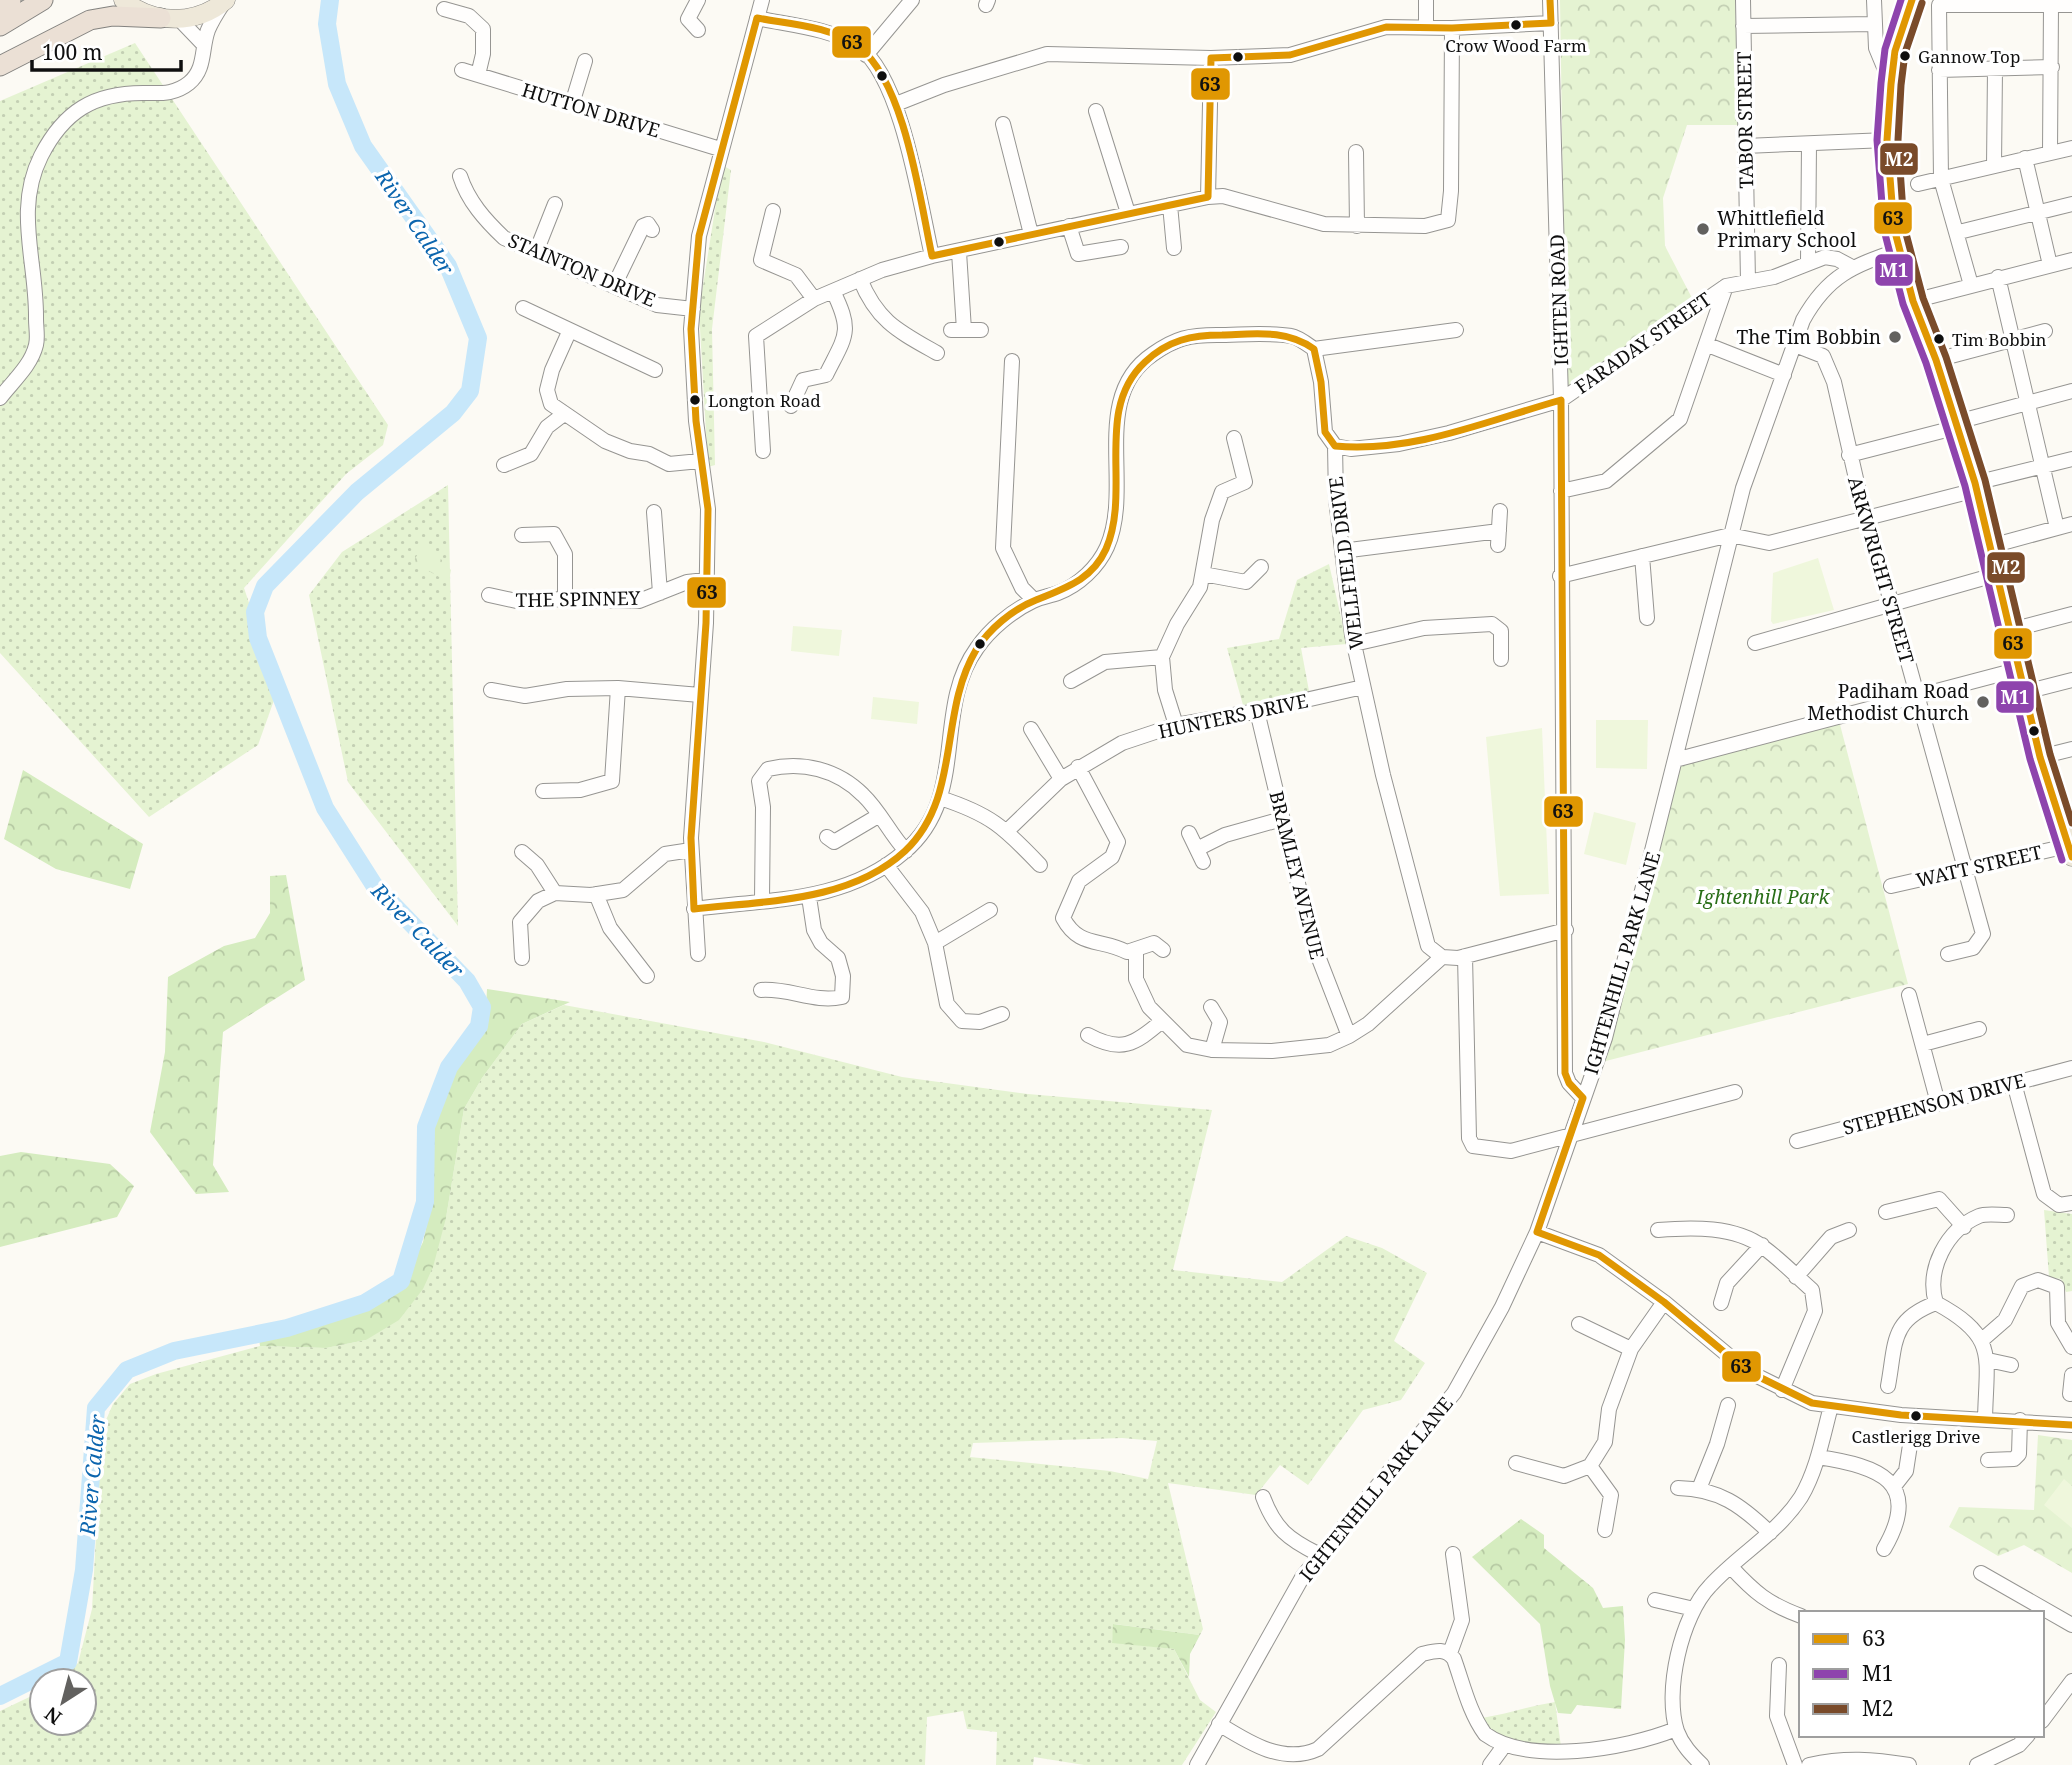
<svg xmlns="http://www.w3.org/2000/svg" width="2072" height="1765" font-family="'Noto Serif',serif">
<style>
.grass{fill:url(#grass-dots);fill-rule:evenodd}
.forest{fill:url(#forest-crowns)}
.park{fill:url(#park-crowns)}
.pitch{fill:#eff7dc}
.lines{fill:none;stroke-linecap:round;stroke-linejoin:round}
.river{stroke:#c7e7fa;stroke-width:18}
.minor-casing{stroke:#969592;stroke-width:16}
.major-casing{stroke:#83827f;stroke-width:19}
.highway-casing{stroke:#83827f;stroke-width:21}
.minor{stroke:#fffefd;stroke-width:14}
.major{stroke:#eee8d9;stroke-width:18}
.highway{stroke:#ebe0d5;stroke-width:19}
.bus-1-casing{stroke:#fff;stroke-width:12}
.bus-2-casing{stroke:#fff;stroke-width:12}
.bus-3-casing{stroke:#fff;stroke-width:12}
.bus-1{stroke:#e09702;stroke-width:7}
.bus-2{stroke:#8e44ad;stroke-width:7}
.bus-3{stroke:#7a4b2a;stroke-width:7}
.bus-dot{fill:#0f0f0f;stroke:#fff;stroke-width:2.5}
.poi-dot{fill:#62615f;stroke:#fff;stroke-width:2.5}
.labels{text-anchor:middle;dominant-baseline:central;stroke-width:7;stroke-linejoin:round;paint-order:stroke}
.bus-label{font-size:17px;fill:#0f0f0f;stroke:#fff;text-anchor:start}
.street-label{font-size:19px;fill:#0f0f0f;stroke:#fff}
.poi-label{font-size:19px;fill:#0f0f0f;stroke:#fff;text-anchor:end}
.park-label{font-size:19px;font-style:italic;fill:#296e18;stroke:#fff}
.water-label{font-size:21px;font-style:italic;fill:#0b65ae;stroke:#fff}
.line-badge{stroke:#fff;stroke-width:2.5}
.badge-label{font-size:19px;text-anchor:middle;font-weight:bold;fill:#fff}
.pale-badge-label{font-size:19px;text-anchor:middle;font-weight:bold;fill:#111}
</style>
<defs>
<pattern id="grass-dots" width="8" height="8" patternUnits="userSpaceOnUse" patternTransform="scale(1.75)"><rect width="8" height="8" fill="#e5f3d2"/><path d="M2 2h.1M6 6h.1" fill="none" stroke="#c3cfb3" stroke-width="1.8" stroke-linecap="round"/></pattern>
<pattern id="forest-crowns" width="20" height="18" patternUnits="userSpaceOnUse" patternTransform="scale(1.75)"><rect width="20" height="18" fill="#d5ecbf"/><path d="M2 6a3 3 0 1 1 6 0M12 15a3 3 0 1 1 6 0" fill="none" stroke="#b6c9a3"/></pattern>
<pattern id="park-crowns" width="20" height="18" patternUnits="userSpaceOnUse" patternTransform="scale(1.75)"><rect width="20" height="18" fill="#e5f3d2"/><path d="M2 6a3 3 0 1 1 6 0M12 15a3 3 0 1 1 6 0" fill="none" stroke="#c3cfb3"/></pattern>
</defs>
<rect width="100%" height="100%" fill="#fcfaf4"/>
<path class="grass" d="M135,43L388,425L383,445L346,474L244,588L278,689L258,745L149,817L0,653V101Z
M722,165L731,170L712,329L715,465L708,467L699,311Z
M448,485L458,926L348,782L309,595L342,552Z
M1329,564L1347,644L1301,648L1309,691L1243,705L1227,648L1279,639L1297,580Z
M564,1005L764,1042L902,1077L1028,1094L1212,1110L1173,1270L1282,1282L1346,1236L1382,1248L1427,1273L1394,1341L1425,1363L1401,1400L1363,1410L1308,1485L1280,1465L1256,1495L1168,1483L1203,1629L1200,1635L1114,1624L1112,1642L1174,1649L1200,1700L1216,1712L1182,1765H1084L1034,1757L1033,1765H996L997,1732L967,1729L963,1711L927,1717L925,1765H0V1711L42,1691V1723H84V1681H59L78,1663L92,1609L102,1429L113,1404L130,1384L156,1374L260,1346L326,1348L366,1340L446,1218L464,1109L482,1078L522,1024ZM1122,1438L1157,1441L1148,1479L1110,1471L970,1457L973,1443Z
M2044,1210L2072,1214V1291L2066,1292L2061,1279L2049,1277Z
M1555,1702L1562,1754L1496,1737L1482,1718C1508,1714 1529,1706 1555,1702Z"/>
<path class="forest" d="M23,770L143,844L130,889L56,869L4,839Z
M286,875L305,980L223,1032L213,1165L229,1192L196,1194L150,1132L165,1052L168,977L224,946L255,938L270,913V876Z
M487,989L570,1002L522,1024L482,1078L464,1109L446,1218L433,1267L423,1289L399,1320L366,1340L326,1348L260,1346L259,1339L344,1313L384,1297L403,1283L423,1242L434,1191V1120L455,1067L485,1026Z
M21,1152L110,1164L134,1186L117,1217L0,1247V1156Z
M1521,1519L1544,1535V1548L1593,1588L1603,1608L1623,1606L1625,1640L1621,1709L1577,1705L1571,1714L1558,1713L1550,1686L1540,1624L1472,1557Z
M1113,1624L1200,1635L1190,1654L1189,1677L1174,1649L1112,1643Z"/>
<path class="park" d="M1560,0H1735L1740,125H1687L1663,198L1665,246L1692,298L1566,390Z
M422,547H426L429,554L439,557L451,570L450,575L443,579L416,564L413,562Z
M1838,717L1908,984L1598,1063L1675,760Z
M2038,1435L2072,1440V1573L2024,1545L1998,1556L1949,1527L1959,1507L2034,1510Z"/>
<path class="pitch" d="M1818,558L1834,610L1773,624L1771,621L1773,573Z
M793,626L842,630L839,656L791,651Z
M873,697L919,702L917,724L871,719Z
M1596,720H1648L1647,769L1596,768Z
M1542,728L1549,894L1500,896L1486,737Z
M1594,812L1636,823L1626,865L1584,854Z
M2064,1479L2072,1486V1528L2044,1505Z"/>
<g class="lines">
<path class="river" d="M0,1696L68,1662L84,1570L96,1408L127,1370L174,1351L287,1328L365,1303L401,1281L425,1202L426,1127L449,1067L479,1026L482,1007L467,981L374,885L325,808L258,638L255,612L265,586L357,492L453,413L470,391L478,338L448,266L363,146L337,84L327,24L330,0"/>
<defs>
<path id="minor" d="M1550,0L1561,400L1565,1073L1569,1083L1583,1098
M1743,0L1748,282
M1874,0L1876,48L1891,84
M986,5L988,0
M444,9L469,16L483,29V54L478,75
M757,18C789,25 831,28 859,47C902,78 920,204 932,256
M180,20L204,45
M1743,26L1873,24
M1426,27V0
M698,30L688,19L698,0
M866,55L912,0
M462,70L720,149
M1939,70L2052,67
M572,104L585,61
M896,104L944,85L1047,54L1211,58L1290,55L1386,27L1452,28L1551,23
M1096,111L1128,213
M1003,124L1031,234
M1745,146L1887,140
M1356,152L1357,226
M2050,152L2051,5
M2025,158L2050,265
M1994,166L1995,69
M460,176C468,201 485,220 504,238L657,305L693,309
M1918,184L2072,148
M1208,197L1211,58
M1170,205L1174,248
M773,211L761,260L796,275L814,299
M1069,226L1078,254L1121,247
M1959,232L2072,204
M536,252L555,204
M959,252L964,330
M1808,262L1809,144
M1998,277L2057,528
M860,279C877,321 898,331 937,353
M1971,285L1941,179L1939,5H2072
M614,286L643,226L648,224L652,230
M1913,301L2072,260
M523,308L655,370
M951,330H981
M569,332L552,370L547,390L551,404L605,441L630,451L649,454L669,464L700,461
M1708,345L1784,375
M1795,345L1823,356L1834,382L1865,518L1892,604L1983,934L1973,948L1948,954
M1314,349L1456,330
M1936,360L2045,331
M1012,361L1003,548L1022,588L1034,600
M0,398C12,382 31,366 36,345C38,338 36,327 36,319C37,262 14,210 41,156C64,111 94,93 143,93C160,93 174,95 189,83C206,69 201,49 208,30C212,20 218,11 224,2
M791,406L803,380L826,375C846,335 853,332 833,291
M1957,422L2072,391
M1335,446L1351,449L1399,444L1449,433L1561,400L1726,286L1774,277L1825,257L1837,259L1852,267
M763,451L756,336L814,299L882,270L932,256L1208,197L1223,196L1324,224L1425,226L1448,220L1451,191L1452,28
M1849,455L1958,427
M504,465L531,454L547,427L564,414
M1975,483L2072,459
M1561,491L1606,481L1680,419L1726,286
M654,512L660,593
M522,535L554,534L565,554V599
M1498,545L1500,511
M1991,546L2072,524
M1342,551L1499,531
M1642,556L1647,618
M1203,574L1246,582L1261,567
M1560,576L1730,535L1769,543L1976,490
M489,595L521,602L540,599L639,601L687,582L706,580
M2011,630L2072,614
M1755,643L1998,574
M1354,644L1424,628L1492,624L1501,631V659
M1071,681L1105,662L1162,657
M491,690L525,696L567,689L618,688L700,695
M2025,692L2072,680
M1257,711L1311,938L1349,1036
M1176,725L1165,690L1162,657L1177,624L1200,587L1212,520L1222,492L1245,482L1234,438
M1031,729L1061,779
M2040,757L2072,749
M1675,760L2020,669
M1078,767L1118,842L1112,857L1079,881L1063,918C1079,948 1100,938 1127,952L1154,943L1163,950
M543,791L580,790L612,781L618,688
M940,798C990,814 1004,827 1040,865
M1007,831L1061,779L1122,743L1176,725L1257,711L1363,687
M1189,833L1203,862
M827,837L834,842L878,816
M1197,849L1225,835L1282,819
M522,852L537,865L555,893
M886,865L922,912L935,943L947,1004L962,1021L980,1022L1002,1014
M1891,886L2067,846
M596,894L610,928L647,976
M762,899L763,807L759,781L768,769C802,761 837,769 863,795C880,811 890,834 906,851
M694,909C767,899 845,903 904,852C970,797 932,710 977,648C990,629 1012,611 1033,601C1041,597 1050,596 1058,593C1079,585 1098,567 1107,547C1134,486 1089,397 1153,354C1176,338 1189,335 1217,335C1240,335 1268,332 1291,336C1298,337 1307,344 1314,349L1321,382L1325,432L1335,446L1336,499L1352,635L1383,775L1428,946L1442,957L1458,958L1566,930
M935,943L990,910
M1136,950V979L1149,1007L1187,1045L1212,1050L1272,1051L1329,1045L1349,1036L1368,1024L1442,957
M698,954L691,838L706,623L708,509L696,421L691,329L699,236L762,0
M1465,956L1469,1138L1473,1146L1511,1151L1735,1092
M522,958L520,922L538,901L555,893L591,895L623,890L665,854L691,850
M761,990C790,988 814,1003 842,997L843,976L838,958L821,943L814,930L809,897
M1909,995L1938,1103
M1211,1007L1220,1022L1212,1050
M1088,1035C1121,1053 1134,1045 1162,1021
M1923,1044L1979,1029
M2014,1083L2044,1194L2059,1205L2072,1203
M1797,1141L2072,1068
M1886,1212L1939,1199L1964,1227
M1658,1230C1692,1227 1735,1226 1763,1247C1781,1260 1796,1276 1812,1290L1815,1311L1782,1390
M1537,1232L1599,1255L1664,1302L1747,1371L1812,1403L1901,1415L2072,1425
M1796,1277L1831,1237L1849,1230
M1721,1303L1727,1283L1762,1245
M1579,1324L1631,1349
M1982,1340L2005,1320L2022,1286L2038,1280L2057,1287L2058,1323L2072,1347
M1988,1360L2011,1365
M1888,1386C1896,1343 1890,1320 1936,1303
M2070,1394L2072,1375
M1985,1420C1986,1357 1999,1337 1936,1303C1926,1270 1946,1230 1979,1216C1986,1213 1999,1215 2007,1215
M1818,1457C1879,1466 1923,1482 1884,1549
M1988,1460L2014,1459L2019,1454L2020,1420
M1516,1463L1564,1476L1590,1466L1605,1442L1609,1409L1631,1349L1664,1302
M1590,1466L1611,1495L1605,1530
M1895,1485L1906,1471L1910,1445
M1678,1488C1719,1489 1741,1505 1770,1533
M1699,1489L1717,1444L1728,1405
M1263,1497C1275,1529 1288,1539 1318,1554
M1731,1567C1754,1592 1768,1604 1801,1616
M1981,1573L2072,1625
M1655,1600L1694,1609
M1450,1653L1462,1620L1453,1554
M1779,1665L1777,1716L1795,1765
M2042,1721L2072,1681
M1219,1724C1248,1742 1283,1765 1318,1749L1422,1654C1434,1651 1446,1647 1454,1659C1463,1684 1469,1712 1485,1734C1527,1765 1624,1750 1676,1729
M1197,1765L1303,1576L1454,1393L1502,1307L1537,1232L1605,1038L1743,488L1803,320C1828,275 1853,266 1899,250
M1490,1765L1501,1750
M1702,1765C1692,1755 1682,1745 1677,1731C1664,1692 1681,1616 1710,1586C1739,1554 1777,1534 1801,1497C1817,1470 1823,1436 1831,1406
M1809,1765C1845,1757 1873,1759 1909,1765
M1977,1765L2019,1745L2028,1735"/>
<path id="major" d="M123,0C155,25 196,25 226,0
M1905,0L1891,84L1887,140L1894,228L1913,301L1936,360L1975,483L2040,757L2072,857"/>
<path id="highway" d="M0,7L11,0
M0,26L43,0
M0,66L90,20L113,16L161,18"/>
</defs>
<use href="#minor" class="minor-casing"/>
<use href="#major" class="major-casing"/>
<use href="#highway" class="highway-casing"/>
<use href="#minor" class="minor"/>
<use href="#major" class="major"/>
<use href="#highway" class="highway"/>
<defs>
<path id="bus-1" d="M1550,0L1551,23L1452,28L1386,27L1290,55L1211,58L1208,197L932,256C920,200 905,83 859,47C832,26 789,24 757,18L699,236L691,329L696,421L708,509L706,623L691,838L694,909C764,901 850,902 905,851C962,797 938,714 976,650C989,629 1013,609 1036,600C1065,588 1092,580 1106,549C1132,489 1093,410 1145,362C1168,340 1192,335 1222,335C1255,334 1286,329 1314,349L1321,382L1325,432L1335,446C1414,453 1486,421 1561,400L1565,1073L1569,1083L1583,1098L1537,1232L1599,1255L1664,1302L1747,1371L1812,1403L1901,1415L2072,1425
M1912,0L1895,51L1891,84L1887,140L1894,228L1913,301L1936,360L1975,483L2040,757L2072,857"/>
<path id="bus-2" d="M1901,0L1885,49L1881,83L1877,140L1884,230L1903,304L1926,363L1965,486L2030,759L2062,860"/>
<path id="bus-3" d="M1922,3L1905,53L1901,85L1898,140L1904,226L1923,298L1946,357L1985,480L2050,754L2072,823"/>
</defs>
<use href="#bus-1" class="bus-1-casing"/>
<use href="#bus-2" class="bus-2-casing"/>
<use href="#bus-3" class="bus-3-casing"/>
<use href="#bus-1" class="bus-1"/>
<use href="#bus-2" class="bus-2"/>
<use href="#bus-3" class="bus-3"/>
</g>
<g class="bus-dot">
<circle cx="1516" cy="25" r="6"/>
<circle cx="1905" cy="56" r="6"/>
<circle cx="1238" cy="57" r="6"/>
<circle cx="882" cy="76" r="6"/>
<circle cx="999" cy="242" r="6"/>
<circle cx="1939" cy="339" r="6"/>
<circle cx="695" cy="400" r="6"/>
<circle cx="980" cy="644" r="6"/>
<circle cx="2034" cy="731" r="6"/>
<circle cx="1916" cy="1416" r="6"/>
</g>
<g class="poi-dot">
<circle cx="1703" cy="229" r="7"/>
<circle cx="1895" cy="337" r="7"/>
<circle cx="1983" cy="702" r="7"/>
</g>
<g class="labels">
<g class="bus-label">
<text x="1516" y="45" text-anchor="middle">Crow Wood Farm</text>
<text x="1918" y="56">Gannow Top</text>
<text x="1952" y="339">Tim Bobbin</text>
<text x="708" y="400">Longton Road</text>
<text x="1916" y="1436" text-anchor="middle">Castlerigg Drive</text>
</g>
<g class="street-label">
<text transform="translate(591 110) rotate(17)">HUTTON DRIVE</text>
<text transform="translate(1745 120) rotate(-91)">TABOR STREET</text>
<text transform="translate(582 270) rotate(23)">STAINTON DRIVE</text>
<text transform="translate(1559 300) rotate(-92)">IGHTEN ROAD</text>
<text transform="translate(1643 343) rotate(-35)">FARADAY STREET</text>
<text transform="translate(1346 563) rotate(-97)">WELLFIELD DRIVE</text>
<text transform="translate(1881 570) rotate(74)">ARKWRIGHT STREET</text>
<text transform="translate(578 599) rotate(-1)">THE SPINNEY</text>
<text transform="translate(1233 716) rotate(-12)">HUNTERS DRIVE</text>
<text transform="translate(1979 866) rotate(-13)">WATT STREET</text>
<text transform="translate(1297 875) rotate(76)">BRAMLEY AVENUE</text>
<text transform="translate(1622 963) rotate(-74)">IGHTENHILL PARK LANE</text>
<text transform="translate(1934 1104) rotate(-15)">STEPHENSON DRIVE</text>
<text transform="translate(1376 1489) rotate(-51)">IGHTENHILL PARK LANE</text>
</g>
<g class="poi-label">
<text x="1717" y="218" text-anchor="start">Whittlefield<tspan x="1717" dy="22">Primary School</tspan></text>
<text x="1881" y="337">The Tim Bobbin</text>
<text x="1969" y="691">Padiham Road<tspan x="1969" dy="22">Methodist Church</tspan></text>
</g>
<g class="park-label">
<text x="1763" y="897">Ightenhill Park</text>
</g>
<g class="water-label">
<text transform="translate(415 222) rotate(56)">River Calder</text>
<text transform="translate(418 930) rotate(46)">River Calder</text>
<text transform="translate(92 1475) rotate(-85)">River Calder</text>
</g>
</g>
<g class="line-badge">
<rect x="831" y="25" width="41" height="34" rx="7" fill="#e09702"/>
<rect x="1190" y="67" width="41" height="34" rx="7" fill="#e09702"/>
<rect x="1879" y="142" width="40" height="34" rx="7" fill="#7a4b2a"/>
<rect x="1873" y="201" width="40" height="34" rx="7" fill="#e09702"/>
<rect x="1874" y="253" width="40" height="34" rx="7" fill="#8e44ad"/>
<rect x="1986" y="551" width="40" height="33" rx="7" fill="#7a4b2a"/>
<rect x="686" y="576" width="41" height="33" rx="7" fill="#e09702"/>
<rect x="1993" y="627" width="40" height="33" rx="7" fill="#e09702"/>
<rect x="1995" y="680" width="40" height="34" rx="7" fill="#8e44ad"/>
<rect x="1543" y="795" width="41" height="33" rx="7" fill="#e09702"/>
<rect x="1721" y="1350" width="41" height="33" rx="7" fill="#e09702"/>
</g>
<g class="badge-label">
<text x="1899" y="166">M2</text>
<text x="1894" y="277">M1</text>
<text x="2006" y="574">M2</text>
<text x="2015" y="704">M1</text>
</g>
<g class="pale-badge-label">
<text x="852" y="49">63</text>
<text x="1210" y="91">63</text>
<text x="1893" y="225">63</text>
<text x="707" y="599">63</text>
<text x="2013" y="650">63</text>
<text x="1563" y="818">63</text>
<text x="1741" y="1373">63</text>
</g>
<rect x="1799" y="1611" width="245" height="126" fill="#ffffff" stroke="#9f9f9f" stroke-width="2"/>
<rect x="1813" y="1634" width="35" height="10" fill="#e09702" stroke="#9f9f9f" stroke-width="2"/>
<text x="1862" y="1646" font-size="21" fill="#0f0f0f">63</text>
<rect x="1813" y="1669" width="35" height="10" fill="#8e44ad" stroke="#9f9f9f" stroke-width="2"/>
<text x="1862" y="1681" font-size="21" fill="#0f0f0f">M1</text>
<rect x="1813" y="1704" width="35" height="10" fill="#7a4b2a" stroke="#9f9f9f" stroke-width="2"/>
<text x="1862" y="1716" font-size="21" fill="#0f0f0f">M2</text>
<g transform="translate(63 1702) rotate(216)"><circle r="33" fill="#ffffff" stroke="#9f9f9f" stroke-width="2"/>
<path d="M0-5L12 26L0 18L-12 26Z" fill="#62615f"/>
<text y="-10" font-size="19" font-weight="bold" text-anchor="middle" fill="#0f0f0f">N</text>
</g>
<path d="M32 60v10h149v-10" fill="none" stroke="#0f0f0f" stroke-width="3.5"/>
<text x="42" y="60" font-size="21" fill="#0f0f0f" stroke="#ffffff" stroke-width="5" paint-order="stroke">100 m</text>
</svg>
